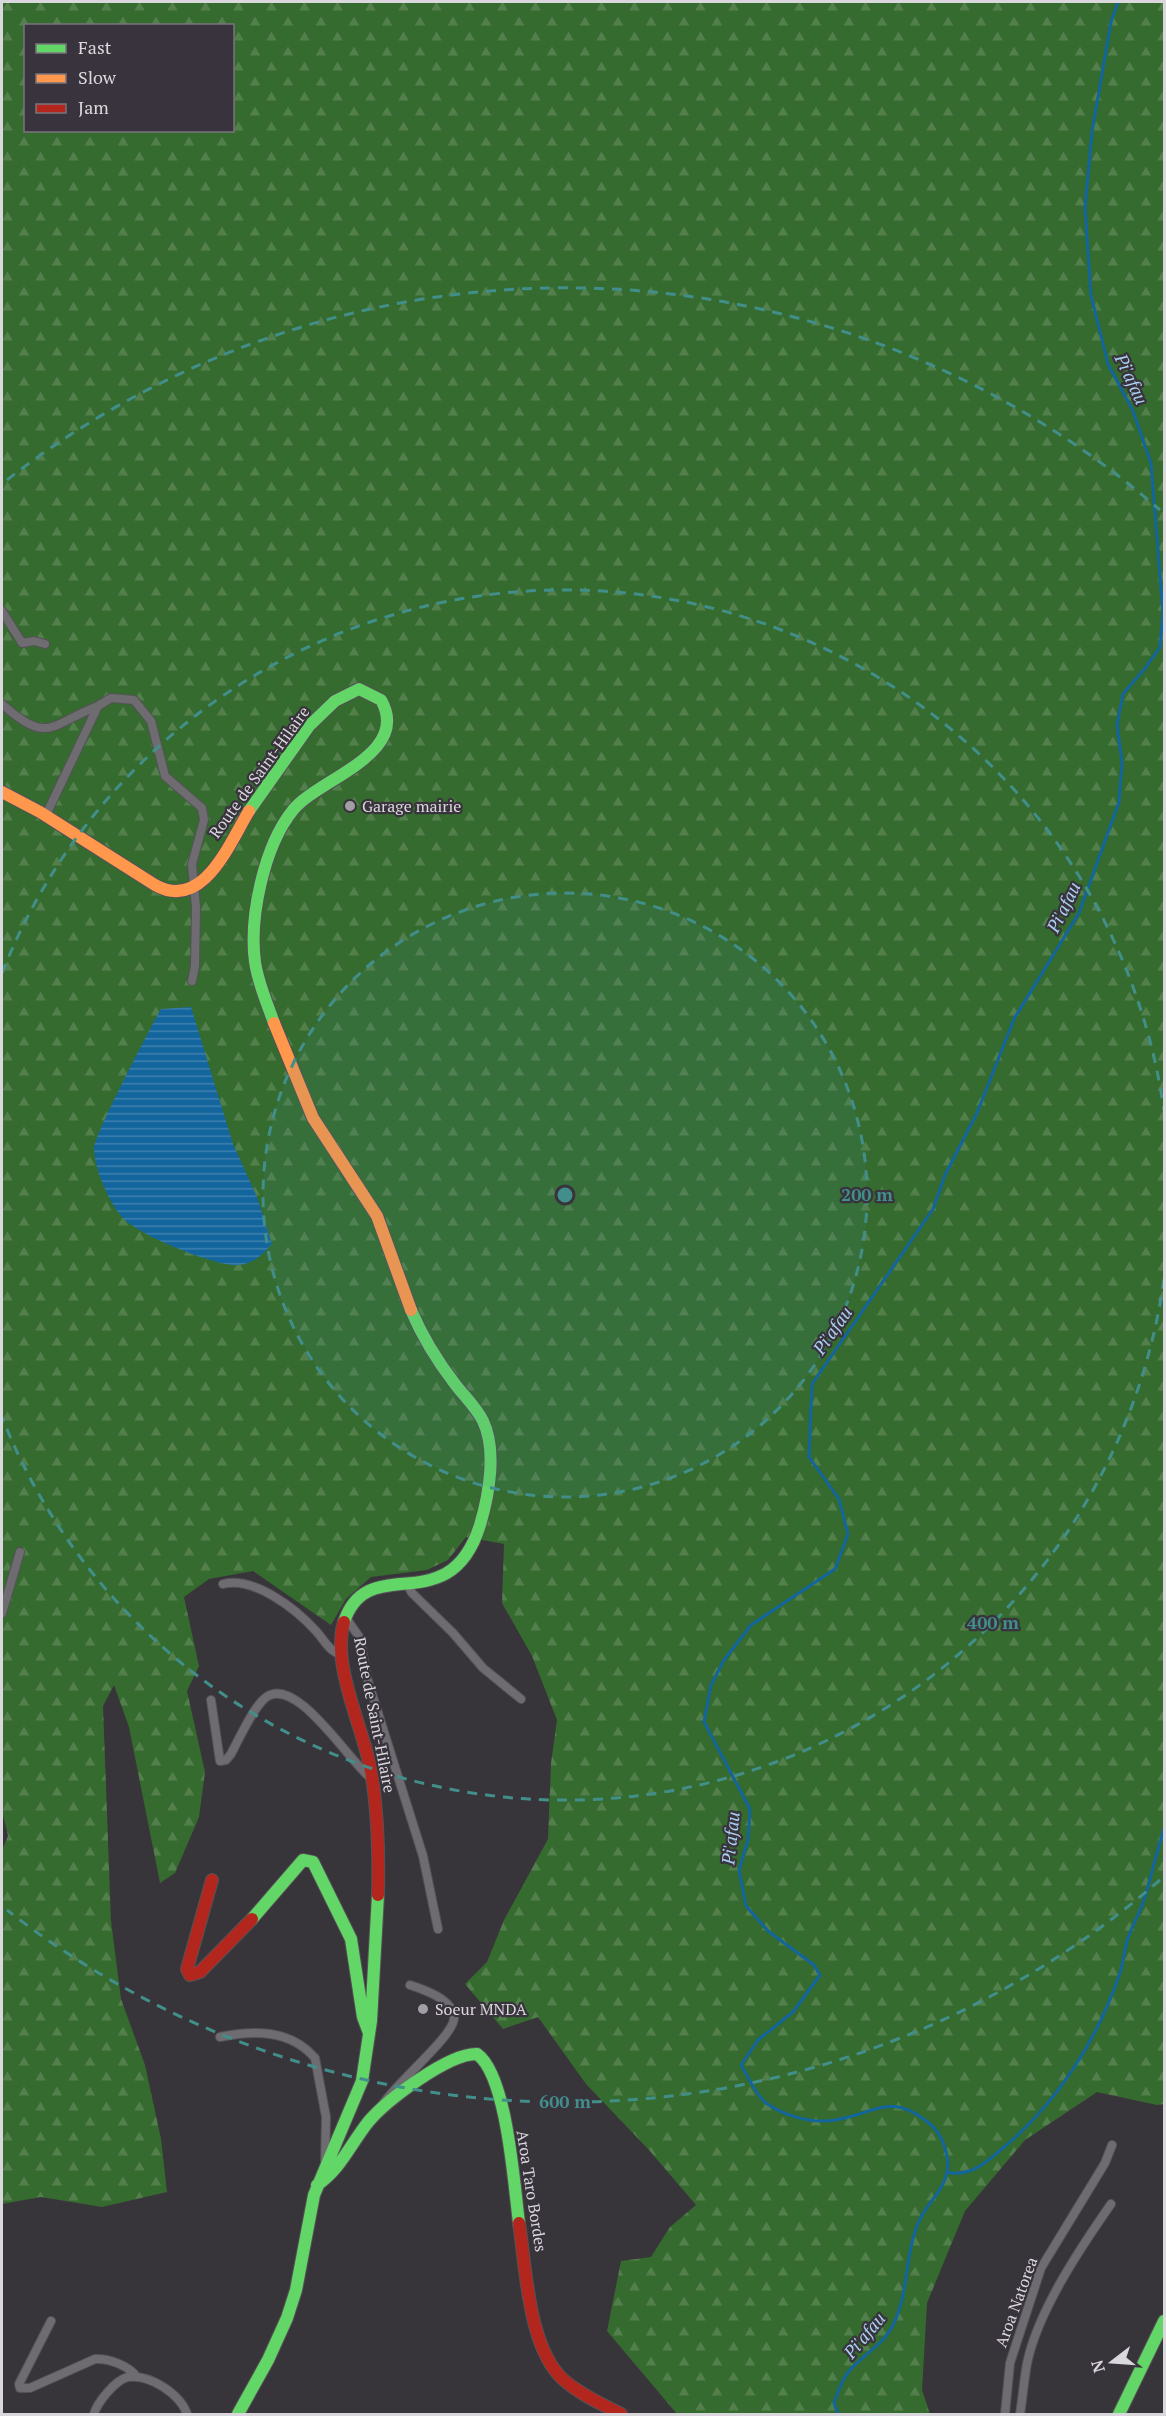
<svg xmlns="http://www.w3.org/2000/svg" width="1166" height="2416" font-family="'PT Serif',serif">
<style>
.forest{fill:url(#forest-firs);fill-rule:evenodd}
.water{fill:url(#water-rules)}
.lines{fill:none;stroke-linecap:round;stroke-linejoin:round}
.stream{stroke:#13659d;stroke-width:3}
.street-casing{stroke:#545256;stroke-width:10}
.fast-casing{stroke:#545256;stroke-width:14}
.slow-casing{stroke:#545256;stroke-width:14}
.jam-casing{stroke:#545256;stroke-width:14}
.street{stroke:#6e6c70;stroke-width:8}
.fast{stroke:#63d668;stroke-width:12}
.slow{stroke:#ff974d;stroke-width:12}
.jam{stroke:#b3261e;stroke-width:12}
.ring{fill:none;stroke:#428e8a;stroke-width:3;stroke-dasharray:10 8}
.poi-dot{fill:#a29fa4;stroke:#38333c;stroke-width:2}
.labels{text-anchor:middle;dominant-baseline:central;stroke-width:4.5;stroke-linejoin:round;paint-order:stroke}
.street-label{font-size:16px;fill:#dbd8dd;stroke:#38333c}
.poi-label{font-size:16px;fill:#dbd8dd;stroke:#38333c;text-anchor:start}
.water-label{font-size:18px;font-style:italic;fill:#aad0f1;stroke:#38333c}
.centre{fill:#428e8a;stroke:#38333c;stroke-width:3}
.ring-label{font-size:18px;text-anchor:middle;font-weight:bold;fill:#428e8a;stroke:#38333c;stroke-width:4.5;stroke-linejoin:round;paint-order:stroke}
</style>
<defs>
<pattern id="forest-firs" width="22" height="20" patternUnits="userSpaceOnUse" patternTransform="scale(1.5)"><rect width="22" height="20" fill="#356b2e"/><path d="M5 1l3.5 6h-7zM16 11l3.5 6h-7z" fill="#527f4c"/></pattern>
<pattern id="water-rules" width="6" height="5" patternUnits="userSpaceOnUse" patternTransform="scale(1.5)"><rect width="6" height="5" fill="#13659d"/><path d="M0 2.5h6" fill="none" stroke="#4081af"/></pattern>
</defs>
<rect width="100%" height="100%" fill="#38353a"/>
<path class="forest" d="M2,2H1164V2104L1157,2105L1097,2092L1025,2140L965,2211L927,2303L922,2390L930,2414H677L607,2331L621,2261L651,2257L670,2227L696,2205L649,2150L586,2084L538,2017L503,2029L465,1984L487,1962L504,1920L548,1839L551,1763L557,1720L532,1656L502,1603L504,1544L466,1537L448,1560L427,1570L371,1577L346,1599L331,1625L253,1571L209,1579L184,1597L199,1666L187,1691L205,1772L199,1817L175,1873L160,1883L129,1727L114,1685L103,1706L111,1921L121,1999L145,2065L161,2139L167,2192L102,2207L41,2197L2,2204V1850L8,1836L2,1811ZM26,26H232V130H26Z"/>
<path class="water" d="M191,1007L233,1144L257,1197L272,1244C262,1255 254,1264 238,1265C216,1267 135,1234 121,1216C108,1200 95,1170 94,1149C93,1137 151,1026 161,1009Z"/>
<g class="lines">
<path class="stream" d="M947,2172C969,2178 987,2162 1003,2148C1056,2104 1096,2042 1119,1976C1123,1965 1124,1953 1127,1941C1131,1928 1138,1916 1143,1903C1151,1879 1156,1853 1164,1829
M838,2414L834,2403C839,2388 844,2374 856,2364C869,2351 885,2342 893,2325C910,2291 904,2253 920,2219C927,2204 944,2190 947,2172C950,2156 942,2133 929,2123C889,2091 876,2114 835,2120C813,2124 784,2116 766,2103C756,2096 748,2076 741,2065L758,2040L793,2012L820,1975L814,1965L768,1931L746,1906L739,1870L748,1840L750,1809L704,1722L711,1685L724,1660L751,1625L835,1569L848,1534L839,1499L809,1457L812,1384L933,1209L945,1175L977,1113L1014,1019L1079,913L1119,802L1122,762L1117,725L1123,694L1146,667L1160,647L1163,613L1151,463L1133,411L1108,364L1091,295L1085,208L1092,132L1111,22L1118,2"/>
<defs>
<path id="street" d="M2,611L22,643L34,641L45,644
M2,704C48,746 51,724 98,706
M46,815L98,706L111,698L134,700L151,721L165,776L202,808L204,820L192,864L196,907L195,966L192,981
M406,1582L412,1593L453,1633L483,1668L521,1699
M223,1584C254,1576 296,1609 316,1631C326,1642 328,1651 343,1655
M2,1613L20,1552
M346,1618L360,1638L367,1678L423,1856L438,1929
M211,1700L220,1761L226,1760L231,1754C239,1739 252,1710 264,1699C294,1670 351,1765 373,1780
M220,2037C253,2030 290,2029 315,2058L326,2117L325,2165
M381,2107C393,2085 456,2035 454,2017C452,1999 425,1990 410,1985
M51,2321L19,2384L20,2388H30L95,2359C109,2358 129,2366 137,2377
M94,2414C97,2403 115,2380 128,2377C150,2374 180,2394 187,2414
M1005,2414L1010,2363L1041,2268L1105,2163L1112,2145
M1020,2414C1023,2396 1024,2377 1028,2359C1040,2308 1081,2247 1111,2204"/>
<path id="fast" d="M249,811L309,726L335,701L359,689L381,700C412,754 318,779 293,810C264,846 249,917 255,962C258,983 267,1003 274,1023
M344,1622C368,1549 449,1624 480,1525C489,1495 497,1450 483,1421C476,1407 464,1396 455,1384C438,1362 422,1336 411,1310
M252,1919L303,1860L313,1862L351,1939L363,2017L369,2033
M317,2185C341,2169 351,2143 369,2121C387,2100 449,2053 477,2054C507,2075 514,2185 519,2223
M238,2414L268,2360L287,2318L296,2290L314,2195L362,2081L371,2021L378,1895
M1119,2414L1164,2321"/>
<path id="slow" d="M2,792L40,812L155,885C203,912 229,844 249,811
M274,1023L313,1118L377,1216L411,1310"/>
<path id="jam" d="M344,1622C331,1665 363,1727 371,1771C378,1812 379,1853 378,1895
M212,1880L187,1969L190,1975L200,1972L252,1919
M519,2223C526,2268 528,2350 565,2381C581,2395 602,2404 621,2414"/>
</defs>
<use href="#street" class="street-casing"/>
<use href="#fast" class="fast-casing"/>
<use href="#slow" class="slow-casing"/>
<use href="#jam" class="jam-casing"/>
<use href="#street" class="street"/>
<use href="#fast" class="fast"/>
<use href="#slow" class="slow"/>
<use href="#jam" class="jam"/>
</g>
<circle cx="565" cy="1195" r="302" fill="#428e8a" fill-opacity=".12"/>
<g class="ring">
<circle cx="565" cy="1195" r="302"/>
<path d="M1164 1279A605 605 0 0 1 2 1417M2 973A605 605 0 0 1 1164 1111"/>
<path d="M1160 1880A907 907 0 0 1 7 1910M7 480A907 907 0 0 1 1160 510"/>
</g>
<g class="poi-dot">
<circle cx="350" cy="806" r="6"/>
<circle cx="423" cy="2009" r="6"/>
</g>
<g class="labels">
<g class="street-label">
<text transform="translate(259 772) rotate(-54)">Route de Saint-Hilaire</text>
<text transform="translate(375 1715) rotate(79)">Route de Saint-Hilaire</text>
<text transform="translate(532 2191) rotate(81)">Aroa Taro Bordes</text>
<text transform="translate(1016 2302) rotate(-70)">Aroa Natorea</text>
</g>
<g class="poi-label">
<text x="362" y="806">Garage mairie</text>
<text x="435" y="2009">Soeur MNDA</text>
</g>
<g class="water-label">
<text transform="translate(1132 379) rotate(65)">Pi'afau</text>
<text transform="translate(1063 907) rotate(-64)">Pi'afau</text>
<text transform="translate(832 1330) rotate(-55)">Pi'afau</text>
<text transform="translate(730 1838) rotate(-84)">Pi'afau</text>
<text transform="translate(864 2335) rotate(-50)">Pi'afau</text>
</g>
</g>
<circle cx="565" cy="1195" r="9" class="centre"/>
<g class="ring-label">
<text x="867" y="1201">200 m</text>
<text x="993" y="1629">400 m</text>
<text x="565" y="2108">600 m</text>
</g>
<rect width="1166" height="2416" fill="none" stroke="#dbd8dd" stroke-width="6"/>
<rect x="24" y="24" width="210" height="108" fill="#38333c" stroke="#79757c" stroke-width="1.5"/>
<rect x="36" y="44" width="30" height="9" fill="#63d668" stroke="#79757c" stroke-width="1.5"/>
<text x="78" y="54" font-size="18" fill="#dbd8dd">Fast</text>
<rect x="36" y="74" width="30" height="9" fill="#ff974d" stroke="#79757c" stroke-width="1.5"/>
<text x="78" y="84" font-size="18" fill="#dbd8dd">Slow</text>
<rect x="36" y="104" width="30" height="9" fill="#b3261e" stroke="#79757c" stroke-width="1.5"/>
<text x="78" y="114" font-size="18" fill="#dbd8dd">Jam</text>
<g transform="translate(1112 2362) rotate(253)" stroke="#38333c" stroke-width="4.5" paint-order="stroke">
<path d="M0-4.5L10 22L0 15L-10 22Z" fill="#dbd8dd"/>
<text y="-9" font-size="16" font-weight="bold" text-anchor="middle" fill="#dbd8dd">N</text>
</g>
</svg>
